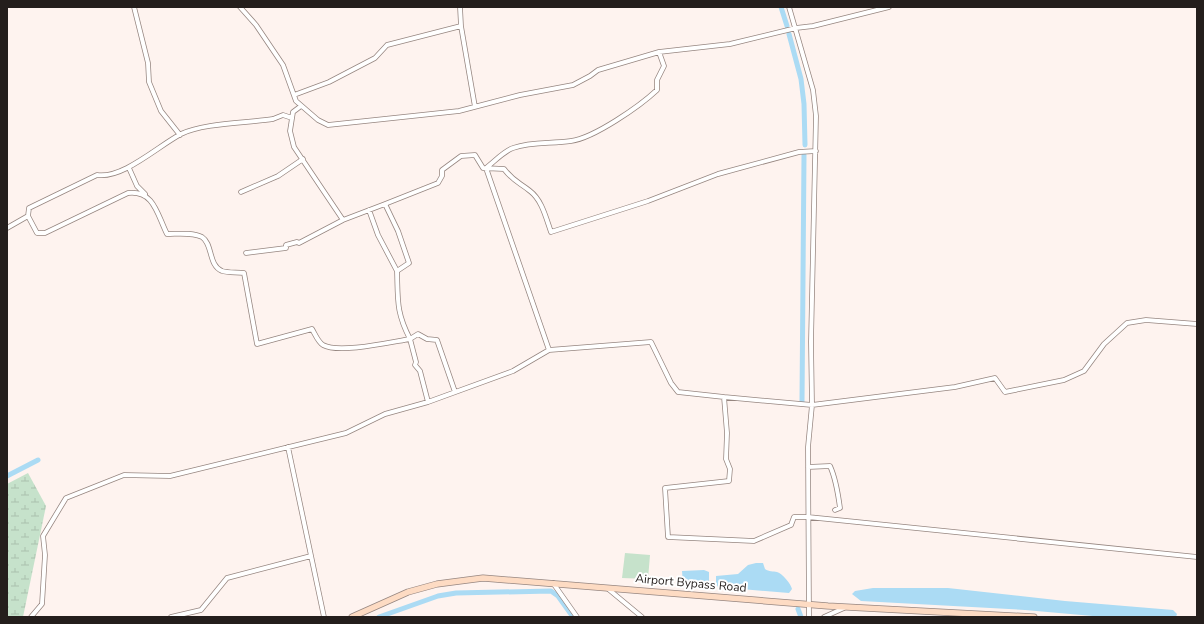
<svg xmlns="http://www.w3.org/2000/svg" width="1204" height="624" font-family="'Nunito Sans',sans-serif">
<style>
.green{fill:#c6e2cb}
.wetland{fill:url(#wetland-marsh)}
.water{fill:#abdbf4}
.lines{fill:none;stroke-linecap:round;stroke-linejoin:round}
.canal{stroke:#abdbf4;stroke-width:5}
.street-casing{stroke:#968680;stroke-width:5.5}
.secondary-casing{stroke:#968680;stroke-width:7}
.street{stroke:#fff;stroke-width:4}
.secondary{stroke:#fddbc3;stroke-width:5.5}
.labels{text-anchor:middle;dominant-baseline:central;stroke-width:4;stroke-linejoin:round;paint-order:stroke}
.street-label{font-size:12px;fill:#241e1c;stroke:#fff}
</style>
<defs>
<pattern id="wetland-marsh" width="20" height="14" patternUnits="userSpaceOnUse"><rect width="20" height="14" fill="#c6e2cb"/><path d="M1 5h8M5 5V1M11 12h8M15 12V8" fill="none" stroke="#aac1ae"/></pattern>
</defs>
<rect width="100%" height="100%" fill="#fef3ef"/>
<path class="green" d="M625,553L650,555L648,579L622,578Z"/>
<path class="wetland" d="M28,473L46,506L23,617H7V484Z"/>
<path class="water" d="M756,563H763L765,569C769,572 773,571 777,572C783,574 791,584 792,589L789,593L718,587L716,584V576L738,574L748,565Z
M704,570L709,572V585L683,583L682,571Z
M873,588H948L1065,601L1173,610L1177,614L1176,617H1104L1025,610L861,601L852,594L855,591Z"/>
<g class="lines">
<path class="canal" d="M781,7L787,26
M789,34L801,79L804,104L805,145
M802,402L804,155
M7,476L38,460
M798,609L801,617
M379,617L438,596L456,593L551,591L558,596L573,617"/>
<defs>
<path id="street" d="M134,7L148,63L149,82L161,111L180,135
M240,7L256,25L283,65L296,101L318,120L328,125L459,111L520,95L573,85L590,76L598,70L659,52L730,44L796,28L813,26L889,7
M460,7L461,26
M789,7L813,90L816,116L811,342L812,405L808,447L809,617
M294,95L329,82L375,58L387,45L461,26L475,107
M301,106L293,112L290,131L294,147L343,220L385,204
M129,168L137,186L145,194
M241,192L278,176L303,159
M369,210L378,235L397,271
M28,216L29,208L97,175C123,179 158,146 181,134C203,123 247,123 273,119L283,115L292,118
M7,228L28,216L37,233H45L128,193C154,190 157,214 167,234C178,234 192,232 202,237C213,244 208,265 222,271C228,273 238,272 244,273L257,344L312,329C315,334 318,342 323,345C339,354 391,342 410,339L416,362L415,365L420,371L428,402
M246,253L286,248V245L297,242L299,243L343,220
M1197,324L1146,320L1127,323L1104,344L1084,371L1064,380L1005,392L995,378L955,387L812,405L724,397L727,433L726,459L730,469L729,481L665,488L668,537L754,541L791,525L794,517H808L1197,557
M549,350L486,168C494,162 504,151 513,148C532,141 551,144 571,141C594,138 640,106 657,90V80L664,66L659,52
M455,392L437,340L427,339L418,334L410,339C396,312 398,300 397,271L409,263L398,231L385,204L438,183L442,176V170L461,156L475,155L483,168L504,169C514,182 519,182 530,191C542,200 546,218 551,232L648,201L718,174L799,152L816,151
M288,447L324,617
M808,467L830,466C836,479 838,493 840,508L835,510
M553,583L577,617
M607,588L642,617
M31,617L42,604L45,555L43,536L66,498L124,475L170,476L346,433L385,414L428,402L513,371L549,350L651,342L671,383L678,392L724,397
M171,617L201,610L227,578L311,556
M824,617L844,608"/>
<path id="secondary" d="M352,617L408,592L437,584L483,578L828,606L1034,617"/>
</defs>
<use href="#street" class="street-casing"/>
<use href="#secondary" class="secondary-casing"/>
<use href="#street" class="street"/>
<use href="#secondary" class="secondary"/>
</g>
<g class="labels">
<g class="street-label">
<text transform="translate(691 583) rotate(5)">Airport Bypass Road</text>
</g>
</g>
<rect width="1204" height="624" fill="none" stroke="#241e1c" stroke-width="16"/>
</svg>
